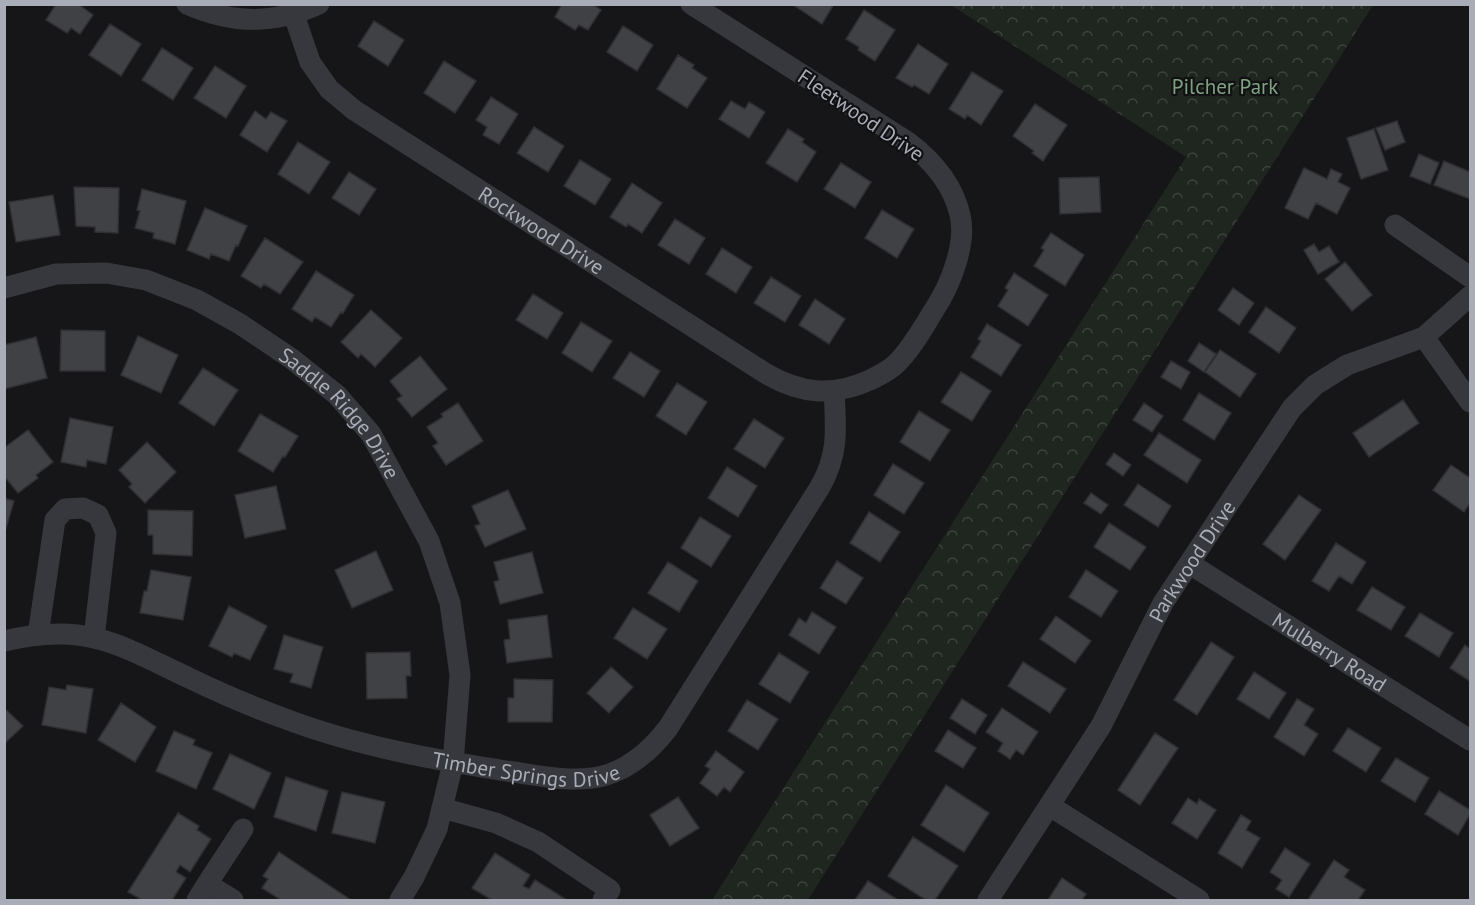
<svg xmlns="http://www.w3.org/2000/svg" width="1475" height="905" font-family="'PT Sans',sans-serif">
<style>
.park{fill:url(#park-crowns)}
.building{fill:#404145;stroke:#303034;stroke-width:1.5}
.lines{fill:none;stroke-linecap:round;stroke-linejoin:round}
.minor{stroke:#37383d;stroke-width:21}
.labels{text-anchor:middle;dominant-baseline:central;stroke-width:4.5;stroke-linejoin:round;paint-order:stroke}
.park-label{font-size:21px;fill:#7fa381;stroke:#111113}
.street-label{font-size:21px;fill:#a8adb8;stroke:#111113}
</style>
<defs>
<pattern id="park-crowns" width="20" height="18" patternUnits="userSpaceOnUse" patternTransform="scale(1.5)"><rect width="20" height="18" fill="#1e261f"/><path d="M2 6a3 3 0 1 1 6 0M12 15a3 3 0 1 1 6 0" fill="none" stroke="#3c433d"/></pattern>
</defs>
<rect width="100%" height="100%" fill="#161618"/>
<path class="park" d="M951,5H1373L808,900H712L1186,157Z"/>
<path class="building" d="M56,4H78L93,15L80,34L71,28L67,33L46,20Z
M562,4H592L601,10L588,30L579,25L575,30L555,17Z
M792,4H834L822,24Z
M864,10L895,30L875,61L858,50L859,47L846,39Z
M374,21L404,40L388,66L358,46Z
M110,24L141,44L121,76L89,55Z
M623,26L653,45L637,71L607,52Z
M918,44L948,64L929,94L914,85L912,87L896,78Z
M162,48L193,68L173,100L142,80Z
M678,55L694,65L692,68L707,78L687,108L657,89Z
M444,61L476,81L455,113L424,93Z
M215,66L246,86L226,118L194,98Z
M972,72L1003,91L981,125L967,115L965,119L949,109Z
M491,97L518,114L499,144L483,135L487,127L476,120Z
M731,101L745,109L749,102L765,112L749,138L719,119Z
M1035,104L1067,125L1043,161L1032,153L1034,151L1013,136Z
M255,111L266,119L271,112L287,121L267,152L240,135Z
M1397,121L1405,142L1385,150L1376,128Z
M534,127L564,146L548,172L517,153Z
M788,129L804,139L802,142L816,152L797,182L766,163Z
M1374,129L1388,170L1361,179L1347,138Z
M298,142L330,162L309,194L278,174Z
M1419,154L1439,163L1430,184L1410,176Z
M580,160L611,179L595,205L564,186Z
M1444,161L1470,172V199L1434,185Z
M841,163L871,182L855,208L824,189Z
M1304,168L1327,179L1331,169L1342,174L1338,182L1350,188L1337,214L1316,203L1308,219L1285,208Z
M349,172L376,189L359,215L332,198Z
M1099,177L1101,212L1060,214L1059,178Z
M632,183L662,203L642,233L628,224L626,227L610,217Z
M74,187L119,188L118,233L95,232V227L76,226Z
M142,189L186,201L175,244L153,238L154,233L135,228L140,211L137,210Z
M53,195L60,235L16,242L9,202Z
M205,208L247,226L238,246L236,245L229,261L211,254L209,259L187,250Z
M882,210L914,229L897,258L865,238Z
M675,219L705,238L689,264L658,245Z
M1051,233L1084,255L1065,286L1034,266L1044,250L1041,248Z
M265,238L303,262L280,294L264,284L261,288L241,276Z
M1314,244L1319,252L1329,246L1339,262L1318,274L1304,250Z
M722,248L752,267L736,293L706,274Z
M1345,262L1372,295L1352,311L1325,279Z
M316,271L354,295L343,313L341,312L331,327L315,317L312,322L292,309Z
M1014,273L1048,295L1028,326L998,306L1008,290L1005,288Z
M771,277L801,296L785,322L754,303Z
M1233,288L1254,303L1239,325L1218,310Z
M533,294L563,313L547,339L516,320Z
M815,299L845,319L829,344L799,325Z
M1266,307L1296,328L1279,353L1249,332Z
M371,310L402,338L375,367L361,354L358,358L341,342Z
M581,322L612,341L592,372L562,353Z
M987,324L1021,345L1001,376L971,357L981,341L978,339Z
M61,330L105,331V371H60Z
M138,336L178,355L161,393L121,375Z
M36,337L47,378L4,389V345Z
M1199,343L1216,354L1204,372L1188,361Z
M1220,350L1256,374L1240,397L1205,372Z
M630,352L660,371L644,397L613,378Z
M420,356L447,389L412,417L397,399L402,396L390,381Z
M1171,361L1190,372L1181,389L1161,377Z
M203,368L238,390L214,426L179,403Z
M961,372L991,391L972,421L941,402Z
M677,383L707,402L686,435L656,416Z
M1199,393L1231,413L1214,440L1183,420Z
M1403,400L1419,423L1369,457L1353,433Z
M458,403L483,441L446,465L433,446L438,443L427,427L443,417L441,414Z
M1144,403L1163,416L1152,432L1133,420Z
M919,411L950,430L930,461L900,442Z
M260,414L298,436L285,457L283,456L273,472L238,451Z
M70,418L113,427L106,464L87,460L86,467L61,462Z
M754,419L784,438L765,468L734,449Z
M28,430L53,462L36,475L38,478L18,493L4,476V448Z
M1159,433L1201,460L1187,483L1144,455Z
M147,442L176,472L145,503L129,487L132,484L119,470Z
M1114,453L1131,465L1123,476L1106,464Z
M893,464L924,483L904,514L874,495Z
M1451,465L1470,478V503L1464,512L1433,490Z
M727,467L757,486L738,517L708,498Z
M1138,484L1171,506L1158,527L1124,505Z
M276,486L286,529L245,538L235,495Z
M508,490L526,529L485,547L475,526L480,524L472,506Z
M1091,493L1108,505L1101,514L1084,503Z
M1299,495L1321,510L1285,560L1263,544Z
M4,498L14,501L4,535Z
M148,510L193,511L192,556L153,554V535H148Z
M869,512L900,532L880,562L850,543Z
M700,517L731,536L711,567L681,548Z
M1109,523L1146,547L1130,570L1094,547Z
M1336,543L1366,562L1352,584L1339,576L1329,591L1312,581Z
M376,551L393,590L352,608L335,570Z
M532,552L543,593L500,604L494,582L499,580L494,562Z
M837,561L863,578L846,604L820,588Z
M668,562L698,581L679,612L648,593Z
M151,570L191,577L183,620L140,613L144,591H147Z
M1086,570L1118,591L1101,617L1069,597Z
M1372,587L1405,607L1391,630L1357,610Z
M229,606L267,626L250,660L234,653L232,657L209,646Z
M633,608L667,629L647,659L614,638Z
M812,612L836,627L819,654L789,635L799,618L806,623Z
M1420,613L1453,633L1439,657L1405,636Z
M547,615L552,657L507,663L504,640L510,639L508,620Z
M1056,616L1091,641L1075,663L1040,639Z
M284,635L323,647L311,688L290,682L293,674L274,669Z
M1211,642L1234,657L1197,715L1174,700Z
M1465,645L1470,649V681L1450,668Z
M410,652L411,676H406L407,698L367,699L366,653Z
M779,653L809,672L790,703L759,684Z
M1023,662L1066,689L1050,713L1008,686Z
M611,667L633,687L609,713L587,693Z
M1254,672L1286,693L1269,719L1237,699Z
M514,679L553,680L552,722H508V698H514Z
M67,685L93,689L86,733L42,725L49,687L66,690Z
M962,699L987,715L975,734L950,718Z
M1297,699L1314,709L1304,725L1318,734L1304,756L1274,737Z
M747,700L778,719L758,750L728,731Z
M121,703L156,727L135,762L98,740Z
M4,708L23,726L4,744Z
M1002,708L1038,732L1023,755L1016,750L1010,759L998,751L1003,743L986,732Z
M1348,728L1381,748L1366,772L1333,751Z
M948,730L976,748L963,768L935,751Z
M174,731L195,740L193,745L212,753L196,789L156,771Z
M1155,733L1178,748L1140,805L1118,790Z
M716,751L744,772L730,792L724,787L717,796L700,783L710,769L705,766Z
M230,754L271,773L254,809L213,789Z
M1396,758L1429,778L1415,802L1381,781Z
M286,777L328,791L316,831L274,817Z
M946,785L989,813L964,852L921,825Z
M1439,791L1470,810V814L1458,835L1425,814Z
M342,792L385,802L375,843L332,833Z
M678,797L699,828L670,846L650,815Z
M1188,798L1197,804L1199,799L1216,810L1197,839L1172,823Z
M178,813L199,826L197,830L211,839L190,872L180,865L176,872L186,878L172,900H142L128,892Z
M1241,815L1251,821L1246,830L1260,838L1242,868L1218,853Z
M913,837L958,866L935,900H926L888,876Z
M1285,848L1310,864L1289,897L1276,889L1282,880L1270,872Z
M279,852L351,900H281L262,888L268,879L263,876Z
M495,853L530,875L523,886L529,889L535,880L567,900H492L472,888Z
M1334,860L1349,870L1344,877L1365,890L1358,900H1308Z
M1062,878L1086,894L1082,900H1048Z
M868,881L898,900H855Z"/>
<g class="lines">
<g class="minor">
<path d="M187,4C233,24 273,25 319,4"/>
<path id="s1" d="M294,15L310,62L329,89L354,110L765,373C801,394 832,397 870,380C880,375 889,371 897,363C912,348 923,328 934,310C950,286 967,244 960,215C953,184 933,161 908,142L691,4"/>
<path d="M1395,225L1470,277"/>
<path id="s2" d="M4,288L56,274L106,273L146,280L197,300L240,324L292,359L337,395L371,434L429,541L450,603L460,675L453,763L437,829L414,877L400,900"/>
<path d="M1424,337L1470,402"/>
<path id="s3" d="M1190,564L1470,740"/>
<path d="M38,635L55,520L65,509L83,508L98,515L106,533L94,638"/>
<path id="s4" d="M4,641C33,634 66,631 95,638C127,646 157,663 187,677C218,692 250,706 283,718C356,746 435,760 513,772C542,776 574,783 603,776C630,769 651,750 668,728L820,487C839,454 836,428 834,391"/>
<path d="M1050,806L1199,900"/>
<path d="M442,808L496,823L538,842L610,890L603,900"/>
<path d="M207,884L243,829"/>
<path d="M197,900L207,884L233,900"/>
<path id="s5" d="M988,900L1101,726L1163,603L1292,408L1315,385L1347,365L1424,337L1470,296"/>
</g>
</g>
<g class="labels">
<g class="park-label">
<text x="1225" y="86">Pilcher Park</text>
</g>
<g class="street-label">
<text transform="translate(861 115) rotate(34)">Fleetwood Drive</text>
<text stroke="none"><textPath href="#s1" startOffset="338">Rockwood Drive</textPath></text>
<text stroke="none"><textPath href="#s2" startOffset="384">Saddle Ridge Drive</textPath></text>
<text stroke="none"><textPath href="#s5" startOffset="396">Parkwood Drive</textPath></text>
<text stroke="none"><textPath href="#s3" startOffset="165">Mulberry Road</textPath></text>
<text stroke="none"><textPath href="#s4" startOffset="546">Timber Springs Drive</textPath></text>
</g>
</g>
<rect width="1475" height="905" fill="none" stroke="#a8adb8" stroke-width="12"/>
</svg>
